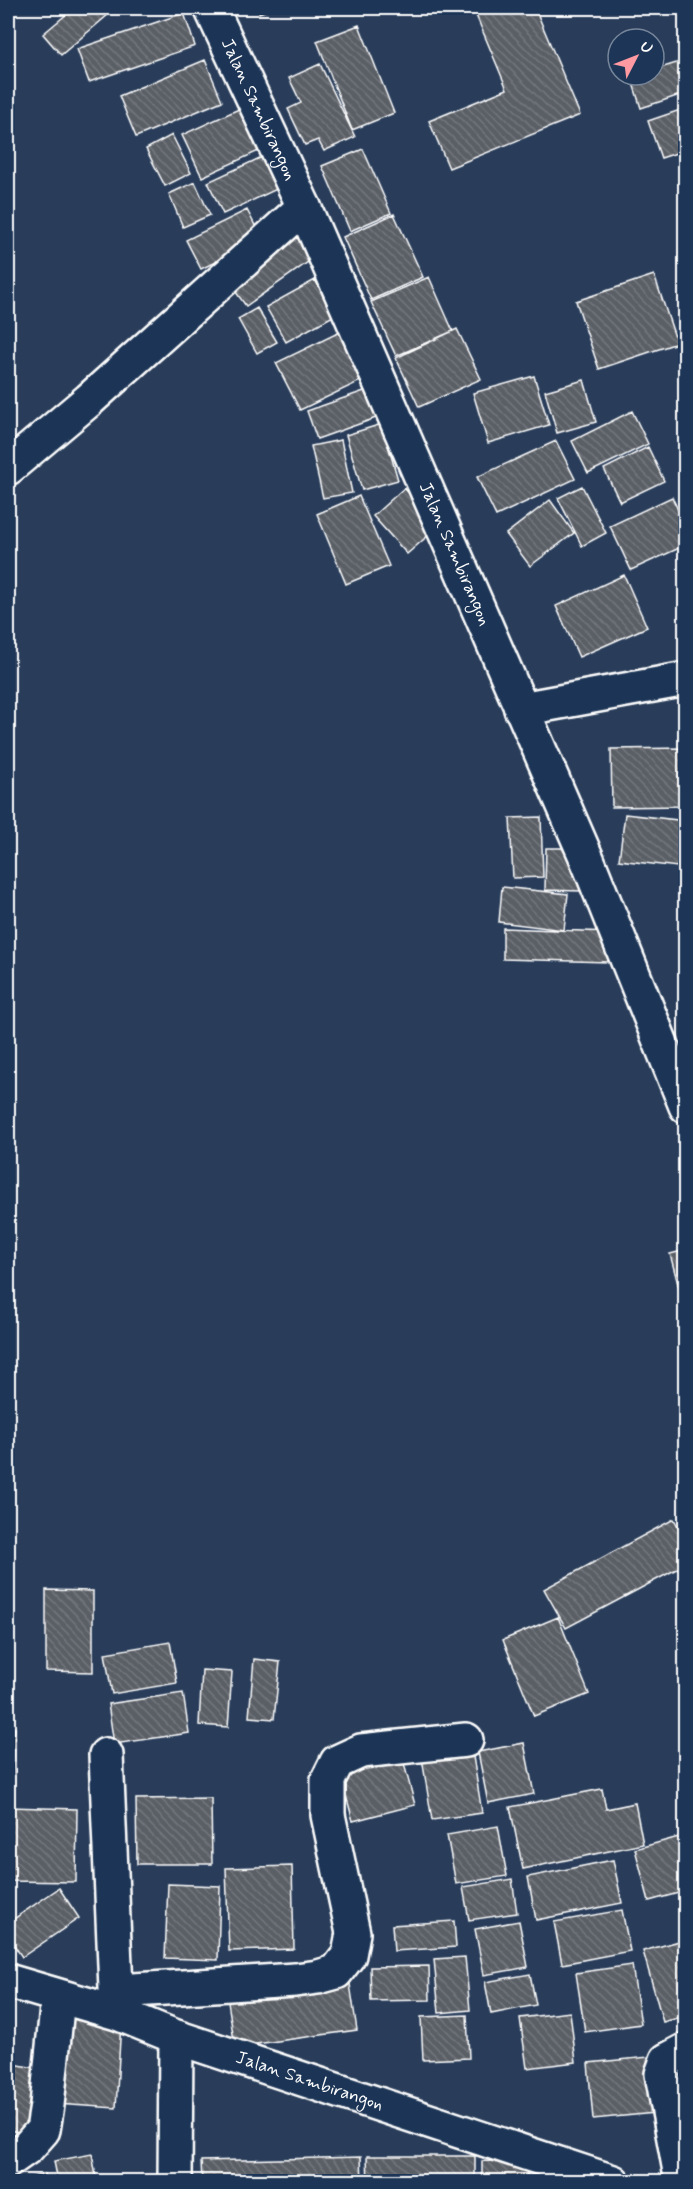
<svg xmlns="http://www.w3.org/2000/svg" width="693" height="2189" font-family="Mynerve,sans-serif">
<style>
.building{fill:url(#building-back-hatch);stroke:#fff;stroke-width:1.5}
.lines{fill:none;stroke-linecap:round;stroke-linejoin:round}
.minor-casing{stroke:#fff;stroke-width:38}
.minor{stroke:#1d3557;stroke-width:33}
.labels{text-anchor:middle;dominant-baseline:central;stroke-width:4.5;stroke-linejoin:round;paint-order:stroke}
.street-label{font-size:18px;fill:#fff;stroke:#1d3557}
</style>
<defs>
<pattern id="building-back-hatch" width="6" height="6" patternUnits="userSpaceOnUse" patternTransform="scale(1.5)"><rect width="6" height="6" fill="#5a5f66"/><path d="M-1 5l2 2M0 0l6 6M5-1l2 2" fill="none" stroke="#73777d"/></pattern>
</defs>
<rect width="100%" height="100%" fill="#293d5a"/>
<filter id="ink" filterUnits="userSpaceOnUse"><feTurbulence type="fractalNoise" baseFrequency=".0167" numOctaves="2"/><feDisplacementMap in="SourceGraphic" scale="12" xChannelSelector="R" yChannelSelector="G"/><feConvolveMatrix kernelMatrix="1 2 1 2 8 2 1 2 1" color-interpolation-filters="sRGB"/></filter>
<g filter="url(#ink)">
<path class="building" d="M74,8H116L61,55L43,34Z
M257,8H273L259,13Z
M473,8H535L580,115L449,168L429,121L507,89Z
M184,13L195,46L89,82L77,49Z
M359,25L394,113L352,130L317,41Z
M205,60L222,101L136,137L119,96Z
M686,60V93L641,108L631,77L654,75V70Z
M320,64L355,137L324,151L318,140L305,145L288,109L301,103L289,78Z
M241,108L261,150L202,177L182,135Z
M686,108V150L661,158L648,121Z
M172,135L191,173L165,186L146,149Z
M363,149L391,213L350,231L322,166Z
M262,157L277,189L223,214L208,182Z
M195,182L210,215L183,227L169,194Z
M247,210L262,239L201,269L186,240Z
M394,214L423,277L371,300L343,237Z
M295,228L315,257L246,306L225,277Z
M654,275L677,343L599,369L576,301Z
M429,277L453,331L396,356L371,302Z
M315,280L335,315L286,342L266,307Z
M257,308L277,342L257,353L238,319Z
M346,329L369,377L300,410L276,363Z
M457,329L481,379L419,407L396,358Z
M534,376L549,425L488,443L473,393Z
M584,380L596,422L557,433L545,391Z
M367,390L376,418L317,439L307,411Z
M632,411L648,444L588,473L572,441Z
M382,424L398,480L362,490L346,435Z
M341,440L352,493L323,498L311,446Z
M556,441L575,479L496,516L477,477Z
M648,447L664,481L620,502L604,469Z
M582,486L606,533L582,546L558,498Z
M404,488L439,526L407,554L373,516Z
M359,496L389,566L346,584L317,514Z
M672,497L686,527V545L631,570L610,526Z
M550,500L574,533L530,566L506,534Z
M624,575L647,627L579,657L556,606Z
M686,748V806L612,807L611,749Z
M625,814L686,821V868L619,860Z
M541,817L543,877L513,878L510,818Z
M546,848H582L581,891L545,890Z
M502,887L568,894L564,930L499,922Z
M503,928L609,932L608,962L503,959Z
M686,1250V1314L670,1254Z
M674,1519L686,1541V1564L566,1628L544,1589Z
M46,1590L93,1591V1672L46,1671Z
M558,1617L589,1694L534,1716L503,1640Z
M170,1642L177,1683L112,1694L105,1653Z
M254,1659L280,1662L274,1719L249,1717Z
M202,1670L232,1672L228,1727L199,1725Z
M183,1693L189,1733L114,1744L108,1704Z
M8,1728H15L12,1784H8Z
M524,1743L534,1794L488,1803L478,1752Z
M472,1750L482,1813L432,1820L422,1758Z
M402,1756L415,1805L353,1821L340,1773Z
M602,1789L606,1809L635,1803L643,1844L523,1869L510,1807Z
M211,1798L212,1864H137L136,1799Z
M8,1807L77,1809L76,1882L8,1881Z
M498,1826L507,1876L456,1884L447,1835Z
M686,1835V1891L649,1901L635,1849Z
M613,1860L622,1903L536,1920L528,1877Z
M292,1866L294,1949L229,1951L226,1868Z
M512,1879L517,1913L469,1920L463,1887Z
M168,1884L220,1886L218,1960L165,1958Z
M59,1888L79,1918L22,1957L8,1936V1923Z
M622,1910L630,1951L562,1964L554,1922Z
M454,1921L456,1947L394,1951L392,1925Z
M519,1921L528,1967L484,1975L475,1929Z
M683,1940L686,1948V2016L663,2022L643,1951Z
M465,1957L470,2010L439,2013L434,1959Z
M632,1965L641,2024L585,2032L576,1973Z
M429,1966L430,2000L371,2001L370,1967Z
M530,1974L536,2005L491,2014L485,1982Z
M350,1984L357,2030L235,2047L228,2002Z
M570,2012L576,2062L527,2068L520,2018Z
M467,2015L469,2058L423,2060L421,2017Z
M61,2018L121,2022L116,2108L56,2104Z
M649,2057L655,2113L593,2119L588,2063Z
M8,2063L41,2069L30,2134L8,2130Z
M92,2154L97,2182H58L54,2161Z
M367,2156H475V2182H368Z
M361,2157L362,2182H202L201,2161Z
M482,2161L527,2162V2182H482Z
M45,2174L46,2182H12Z"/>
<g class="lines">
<defs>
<g id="minor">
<path id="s1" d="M211,8L304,207L587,859L686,1106"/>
<path d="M8,468L89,400L304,207"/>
<path d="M521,709L686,679"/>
<path d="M106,1755L117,2012"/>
<path id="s2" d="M8,1981L117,2013L176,2037L613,2182"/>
<path d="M117,1991L295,1980L318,1977L336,1972L349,1955L353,1933L328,1815V1780L337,1762L361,1751L466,1740"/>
<path d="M8,2161L28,2147L43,2130L47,2105L58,1998"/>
<path d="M175,2182L176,2037"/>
<path d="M682,2182L662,2074L667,2060L686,2050"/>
</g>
</defs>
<use href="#minor" class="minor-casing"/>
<use href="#minor" class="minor"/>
</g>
</g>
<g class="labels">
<g class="street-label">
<text stroke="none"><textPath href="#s1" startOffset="112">Jalan Sambirangon</textPath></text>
<text stroke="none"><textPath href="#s1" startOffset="598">Jalan Sambirangon</textPath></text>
<text stroke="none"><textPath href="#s2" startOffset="318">Jalan Sambirangon</textPath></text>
</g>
</g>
<rect width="693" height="2189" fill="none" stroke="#1d3557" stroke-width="30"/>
<rect x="15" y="15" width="663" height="2159" fill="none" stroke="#fff" stroke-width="2" filter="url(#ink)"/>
<g transform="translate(636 57) rotate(48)"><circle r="28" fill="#1d3557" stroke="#77869a" stroke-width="1.5"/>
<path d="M0-4.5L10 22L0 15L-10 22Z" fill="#ff9aa2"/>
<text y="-9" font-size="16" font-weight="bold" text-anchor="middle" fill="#ffffff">U</text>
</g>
</svg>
